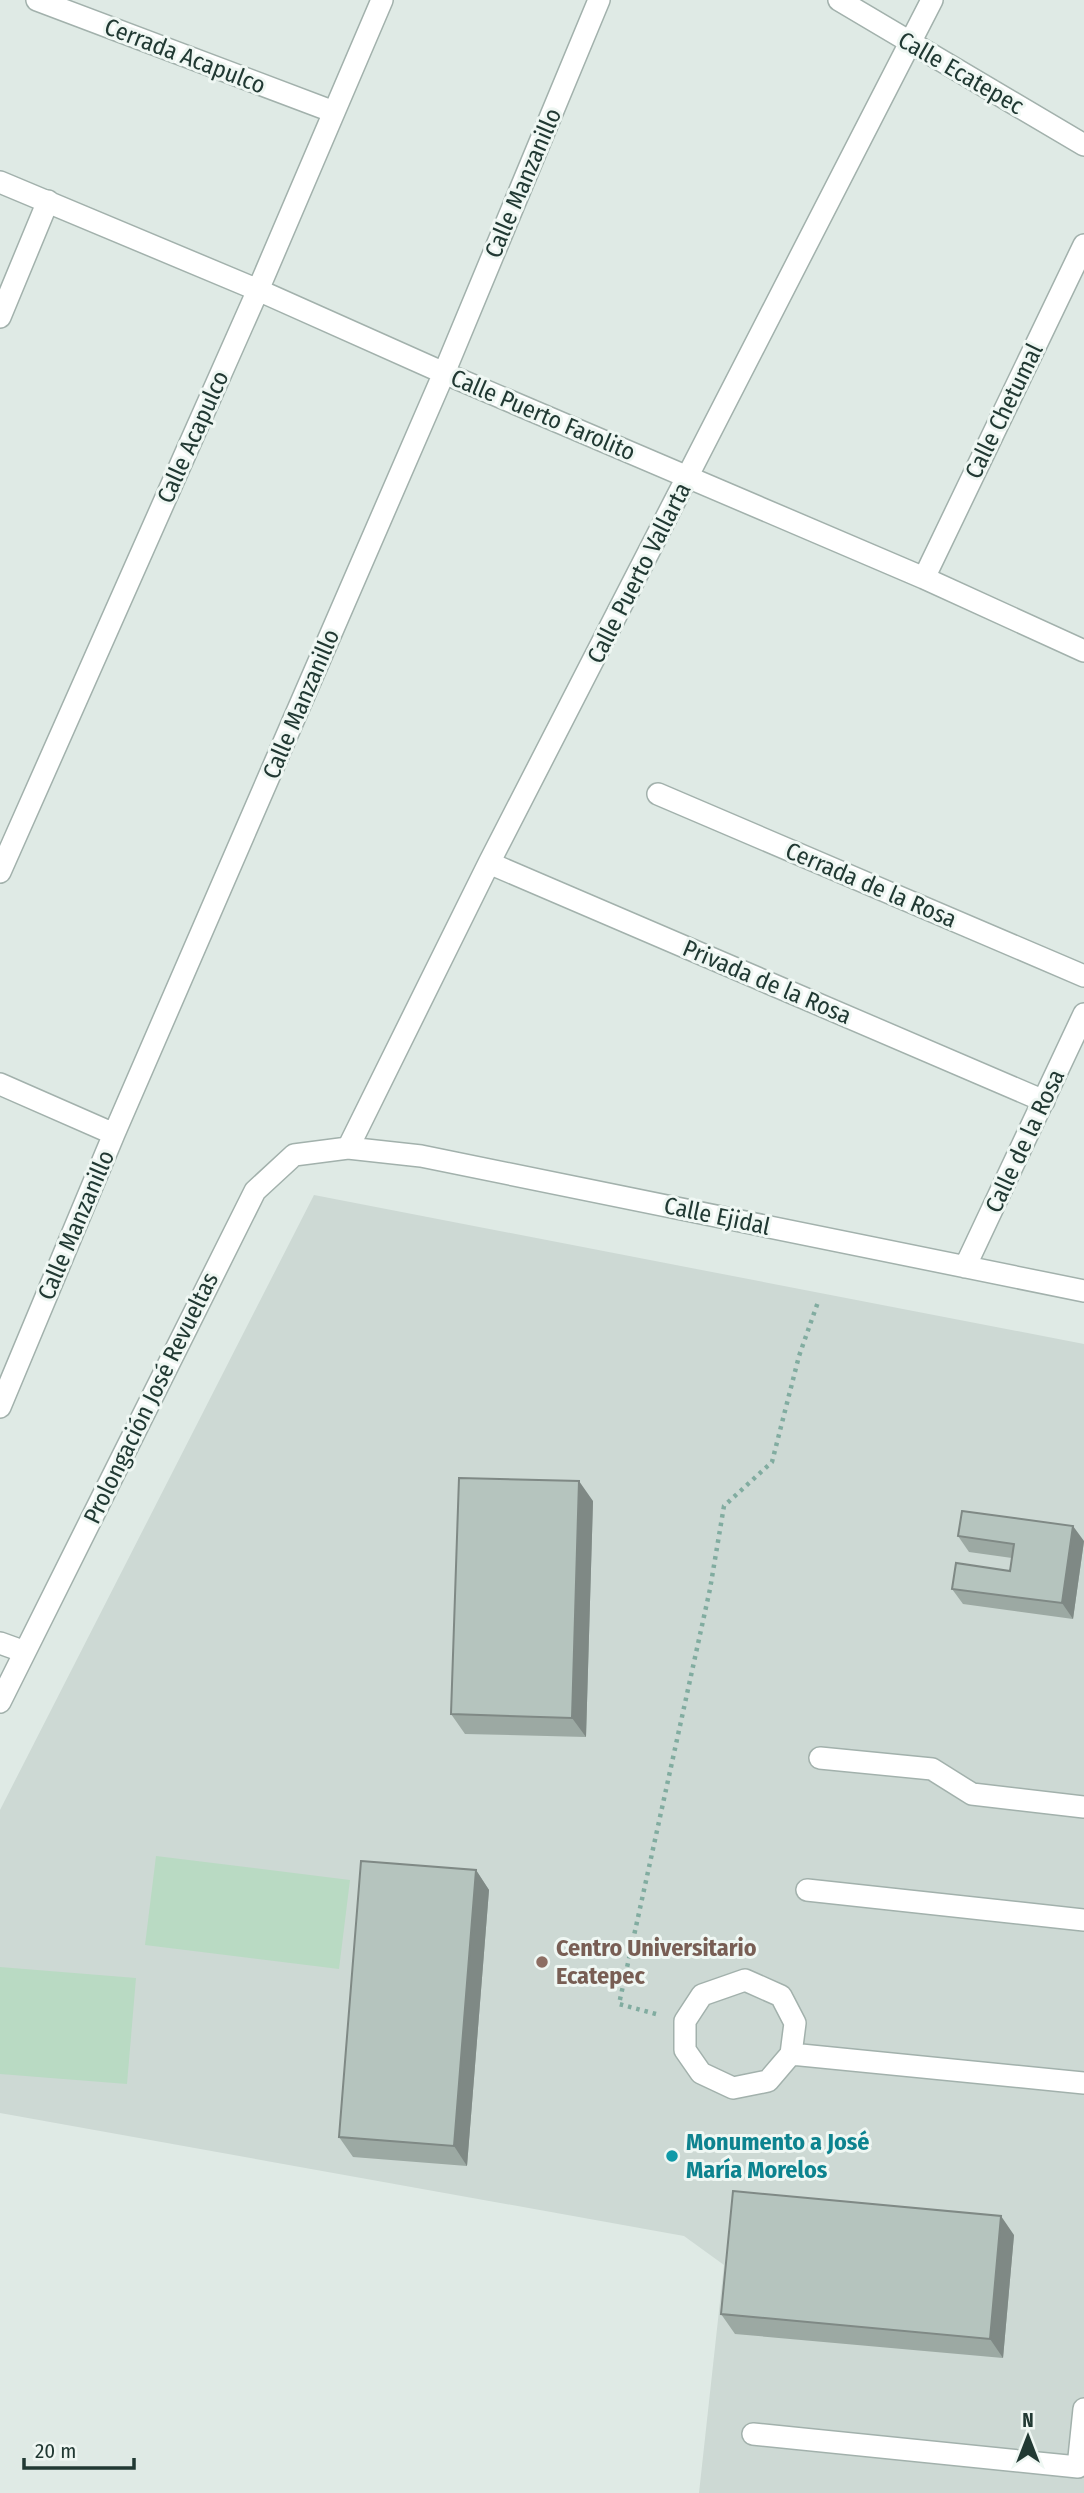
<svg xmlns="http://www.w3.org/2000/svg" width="1084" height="2493" font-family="'Fira Sans Condensed',sans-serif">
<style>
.built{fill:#cdd9d4}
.green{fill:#b9dac3}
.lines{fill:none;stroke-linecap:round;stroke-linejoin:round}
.service-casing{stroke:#a2b1ac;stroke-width:24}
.minor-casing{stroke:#a2b1ac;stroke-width:24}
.path{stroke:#81aca0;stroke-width:4.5;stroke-dasharray:3.5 5;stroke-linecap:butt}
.service{stroke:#fff;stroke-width:21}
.minor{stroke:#fff;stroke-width:21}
.wall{fill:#9ca9a3}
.shaded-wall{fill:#7f8985}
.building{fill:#b5c4be;stroke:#7f8985;stroke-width:2}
.education-dot{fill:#8d6e63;stroke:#eff7f3;stroke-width:2.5}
.culture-dot{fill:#0f9aa8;stroke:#eff7f3;stroke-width:2.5}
.labels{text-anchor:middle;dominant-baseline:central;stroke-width:6;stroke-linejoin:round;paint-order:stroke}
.street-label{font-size:24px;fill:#213933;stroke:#eff7f3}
.education-label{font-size:24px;font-weight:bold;fill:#785e54;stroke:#eff7f3;text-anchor:start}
.culture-label{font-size:24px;font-weight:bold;fill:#0d838f;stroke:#eff7f3;text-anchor:start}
</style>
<rect width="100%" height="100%" fill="#dfeae5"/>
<path class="built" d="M314,1195L1084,1344V2493H699L724,2265L684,2236L0,2113V1810Z"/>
<path class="green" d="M156,1856L350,1880L339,1969L145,1945Z
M0,1967L136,1978L127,2084L0,2074Z"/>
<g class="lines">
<defs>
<path id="service" d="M820,1758L932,1769L972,1794L1084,1807
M807,1890L1084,1920
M745,1980L781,1996L795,2023L791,2054L768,2081L733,2088L701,2073L685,2050V2021L702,1995Z
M791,2054L1084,2083
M753,2434L1078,2467L1084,2409"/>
<path id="minor" d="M37,0L334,112
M839,0L1084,145
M0,182L258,290L444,373L924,578L1084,651
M0,317L48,201
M924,578L1084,245
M658,794L1084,976
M489,863L1044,1101
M0,872L258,290L382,0
M0,1084L114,1134
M348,1148L489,863L932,0
M965,1267L1084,1014
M0,1407L114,1134L444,373L599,0
M0,1643L25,1652
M0,1702L255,1191L294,1155L348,1148L421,1156L1084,1291"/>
</defs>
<use href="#service" class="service-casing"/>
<use href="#minor" class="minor-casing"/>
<path class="path" d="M656,2014L619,2004L710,1589L724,1506L772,1462L799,1356L818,1302"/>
<use href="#service" class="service"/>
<use href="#minor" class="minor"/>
</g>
<path class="wall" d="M593,1501L586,1737L465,1734L451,1714Z
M958,1536L1084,1541L1073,1619L963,1604L952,1589L1010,1571L1012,1558L969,1552Z
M476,1870L489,1890L467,2166L353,2157L339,2137Z
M1014,2235L1003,2358L735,2334L721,2314Z"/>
<path class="shaded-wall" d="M579,1481L593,1501L586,1737L572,1718Z
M1073,1526L1084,1541L1073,1619L1062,1603Z
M476,1870L489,1890L467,2166L454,2146Z
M1001,2216L1014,2235L1003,2358L990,2339Z"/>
<path class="building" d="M459,1478L579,1481L572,1718L451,1714Z
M962,1511L1073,1526L1062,1603L952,1589L956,1563L1010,1571L1014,1544L958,1536Z
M361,1861L476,1870L454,2146L339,2137Z
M733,2191L1001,2216L990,2339L721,2314Z"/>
<circle class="education-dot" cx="542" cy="1962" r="7"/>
<circle class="culture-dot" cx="672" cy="2156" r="7"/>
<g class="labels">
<g class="street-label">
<text transform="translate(185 56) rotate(21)">Cerrada Acapulco</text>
<text transform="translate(961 73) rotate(30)">Calle Ecatepec</text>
<text transform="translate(523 183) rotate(-67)">Calle Manzanillo</text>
<text transform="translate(1004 411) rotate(-64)">Calle Chetumal</text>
<text transform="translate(543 415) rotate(23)">Calle Puerto Farolito</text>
<text transform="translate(193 437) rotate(-66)">Calle Acapulco</text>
<text transform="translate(639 573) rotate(-63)">Calle Puerto Vallarta</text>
<text transform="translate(301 704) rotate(-67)">Calle Manzanillo</text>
<text transform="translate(871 885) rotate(23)">Cerrada de la Rosa</text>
<text transform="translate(767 982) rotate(23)">Privada de la Rosa</text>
<text transform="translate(1025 1141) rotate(-65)">Calle de la Rosa</text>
<text transform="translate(717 1216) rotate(12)">Calle Ejidal</text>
<text transform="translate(76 1225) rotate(-67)">Calle Manzanillo</text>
<text transform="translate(151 1398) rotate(-64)">Prolongación José Revueltas</text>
</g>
<g class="education-label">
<text x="556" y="1948">Centro Universitario<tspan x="556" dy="28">Ecatepec</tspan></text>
</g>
<g class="culture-label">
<text x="686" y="2142">Monumento a José<tspan x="686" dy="28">María Morelos</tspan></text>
</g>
</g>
<g transform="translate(1028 2437)" stroke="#eff7f3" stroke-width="5" paint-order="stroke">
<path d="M0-5L12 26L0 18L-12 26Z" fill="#213933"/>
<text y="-10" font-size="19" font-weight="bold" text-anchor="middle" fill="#213933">N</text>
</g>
<path d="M24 2458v10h110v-10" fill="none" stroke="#213933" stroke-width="3.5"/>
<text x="35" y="2458" font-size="21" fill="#213933" stroke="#eff7f3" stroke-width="5" paint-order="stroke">20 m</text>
</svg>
